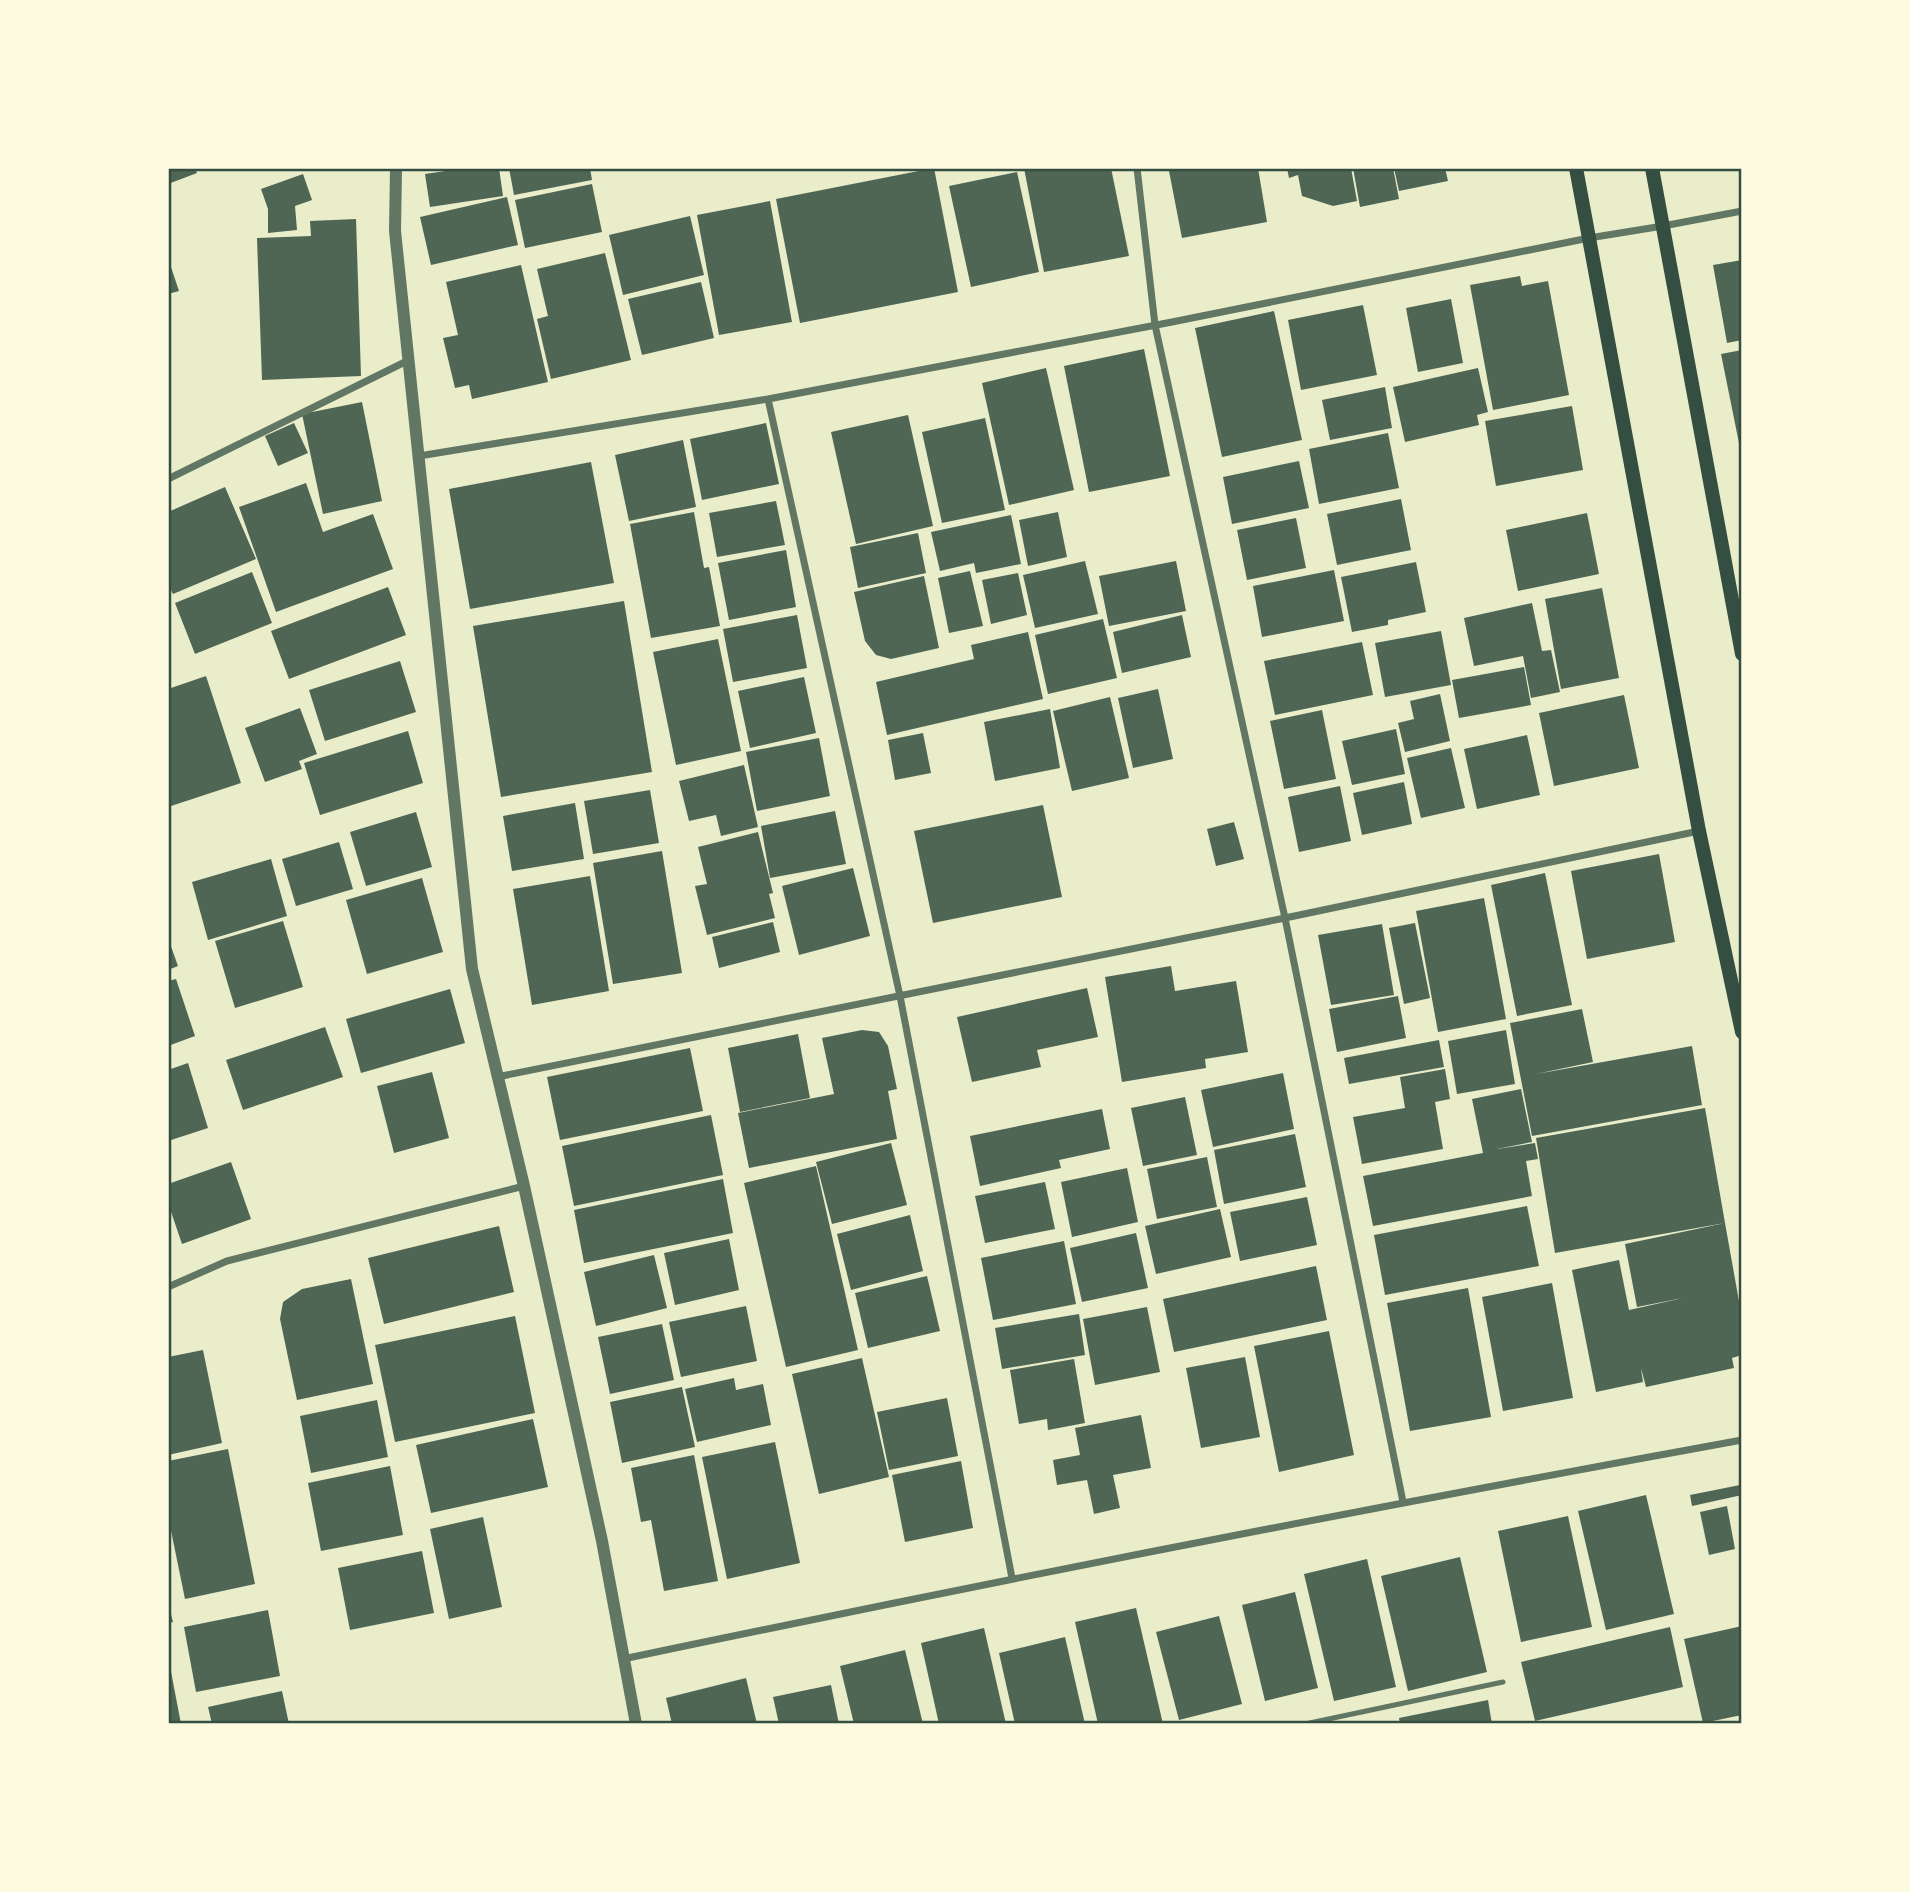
<svg xmlns="http://www.w3.org/2000/svg" width="1910" height="1892" font-family="'Roboto Condensed',sans-serif">
<style>
.building{fill:#4f6655}
.lines{fill:none;stroke-linecap:round;stroke-linejoin:round}
.service{stroke:#617663;stroke-width:5}
.minor{stroke:#617663;stroke-width:7}
.tertiary{stroke:#617663;stroke-width:12}
.secondary{stroke:#344e41;stroke-width:14}
.neatline{fill:none;stroke:#344e41;stroke-width:2.5}
</style>
<rect width="100%" height="100%" fill="#e9edc9"/>
<path class="building" d="M168,168H195L197,173L168,184Z
M466,168H499L503,196L430,207L425,174Z
M509,168H590L592,180L514,195Z
M934,168L958,292L800,323L776,199Z
M1024,168H1111L1129,256L1044,272Z
M1183,168H1258L1267,222L1182,238L1169,171Z
M1287,168H1351L1357,201L1333,206L1302,196L1298,175L1289,178Z
M1353,168H1393L1399,199L1360,207Z
M1394,168H1445L1448,181L1399,191Z
M1017,172L1039,272L971,287L949,186Z
M303,174L312,200L295,206L297,230L268,233V209L261,189Z
M592,184L602,232L525,248L515,200Z
M507,197L518,245L431,265L420,217Z
M770,201L792,322L719,335L697,215Z
M690,216L704,275L623,295L609,235Z
M356,219L361,376L262,380L257,238L311,236L310,221Z
M605,253L631,360L551,379L537,319L548,316L537,269Z
M168,258L179,291L168,294Z
M1742,260V340L1727,343L1713,265Z
M521,265L548,382L472,399L469,385L455,388L443,338L458,335L446,282Z
M1520,276L1522,286L1548,281L1569,395L1493,410L1470,285Z
M701,282L714,338L642,355L628,299Z
M1451,299L1463,363L1418,372L1406,308Z
M1363,305L1377,375L1301,390L1288,320Z
M1274,311L1302,440L1222,457L1195,328Z
M1144,349L1170,476L1089,492L1064,366Z
M1742,350V453H1741L1721,354Z
M1046,368L1074,490L1009,505L982,383Z
M1478,368L1488,412L1477,415L1479,425L1405,442L1393,387Z
M1385,387L1392,428L1330,440L1322,400Z
M362,402L382,501L323,514L302,414Z
M1572,406L1583,470L1496,486L1485,421Z
M908,415L933,526L856,544L831,432Z
M985,418L1005,510L942,523L922,432Z
M294,423L308,453L278,466L265,436Z
M766,423L779,484L702,500L690,439Z
M1388,433L1399,488L1319,504L1309,449Z
M683,440L696,507L629,521L615,455Z
M1299,461L1309,508L1232,524L1223,477Z
M591,462L614,583L470,609L449,489Z
M306,483L323,532L373,514L393,569L276,612L239,507Z
M225,487L256,559L173,594L168,584V512Z
M1401,499L1411,550L1337,565L1327,514Z
M776,501L785,545L717,557L709,513Z
M694,512L704,568L709,567L720,626L651,638L630,524Z
M1058,512L1067,557L1028,566L1019,520Z
M1587,513L1599,574L1518,591L1506,530Z
M1011,515L1021,564L976,573L974,563L940,571L931,532Z
M1296,518L1306,568L1247,580L1237,530Z
M918,533L926,573L858,588L850,547Z
M786,550L796,607L729,620L718,563Z
M1085,561L1098,614L1035,628L1023,575Z
M1176,561L1186,611L1109,626L1099,576Z
M1416,562L1426,612L1388,620V625L1352,632L1341,577Z
M1334,570L1344,621L1262,637L1253,586Z
M970,571L983,626L949,633L938,578Z
M252,572L272,623L195,654L175,603Z
M1018,573L1027,615L991,624L982,580Z
M924,576L939,648L891,659L876,655L865,641L854,592Z
M388,587L406,635L289,679L271,631Z
M1602,588L1619,678L1561,689L1545,599Z
M624,601L652,772L501,797L473,626Z
M1532,603L1542,651L1551,650L1560,692L1531,698L1523,656L1474,666L1464,618Z
M797,615L807,668L733,682L723,629Z
M1182,615L1191,657L1122,673L1113,632Z
M1103,619L1117,678L1048,694L1035,635Z
M1441,631L1451,685L1385,697L1375,643Z
M1028,632L1043,699L887,735L876,682L974,659L971,645Z
M718,639L741,751L676,765L653,652Z
M1362,642L1373,695L1275,715L1264,661Z
M400,661L416,712L325,741L309,690Z
M1524,667L1531,705L1459,718L1452,680Z
M206,676L241,783L168,807V689Z
M804,677L816,733L750,748L738,691Z
M1158,689L1173,759L1133,768L1118,698Z
M1440,694L1450,741L1405,752L1398,723L1414,719L1410,701Z
M1624,695L1639,768L1554,786L1539,713Z
M1110,697L1129,778L1072,791L1053,711Z
M300,708L317,754L299,761L302,769L265,782L245,728Z
M1050,709L1060,768L995,781L984,722Z
M1322,710L1336,779L1284,789L1270,721Z
M1396,729L1405,774L1352,785L1342,741Z
M408,731L423,783L320,815L304,763Z
M923,733L931,773L895,780L888,740Z
M1527,735L1540,795L1477,809L1464,749Z
M819,738L830,796L757,811L746,752Z
M1451,748L1465,808L1421,818L1407,758Z
M744,765L758,827L721,836L716,815L689,821L679,781Z
M1404,782L1412,824L1362,835L1353,793Z
M1340,786L1351,841L1299,852L1288,797Z
M650,790L659,843L593,854L584,801Z
M575,803L584,859L512,871L503,816Z
M1043,805L1062,897L933,923L914,831Z
M835,811L846,864L770,878L761,826Z
M416,812L432,867L366,886L350,832Z
M1234,822L1244,859L1216,866L1207,829Z
M758,832L773,893L769,894L775,918L707,935L695,886L707,884L698,847Z
M339,842L353,889L296,906L282,859Z
M662,851L682,973L613,984L593,863Z
M1659,854L1675,942L1587,959L1571,871Z
M271,859L287,916L208,940L192,882Z
M853,868L870,936L799,955L782,886Z
M1545,873L1572,1005L1517,1016L1491,885Z
M590,876L609,991L532,1005L513,889Z
M422,878L443,952L367,974L346,900Z
M1484,898L1506,1019L1438,1032L1416,911Z
M283,921L303,987L235,1008L215,941Z
M773,922L780,952L719,968L712,937Z
M1415,923L1430,998L1404,1004L1389,928Z
M1382,924L1394,995L1331,1005L1318,935Z
M168,938L178,966L168,970Z
M1171,966L1175,991L1236,981L1248,1052L1205,1059L1206,1068L1122,1082L1105,977Z
M176,979L195,1036L168,1046V981Z
M1087,988L1098,1037L1037,1050L1041,1067L972,1082L957,1017Z
M450,989L465,1043L361,1073L346,1019Z
M1398,996L1406,1038L1337,1052L1329,1009Z
M1582,1009L1593,1062L1536,1074L1692,1046L1702,1105L1532,1136L1510,1023Z
M325,1027L343,1077L243,1110L226,1060Z
M862,1030L879,1032L888,1046L897,1089L888,1091L897,1139L749,1168L738,1113L834,1094L822,1038Z
M1506,1030L1515,1084L1457,1094L1448,1041Z
M798,1034L810,1098L740,1112L728,1048Z
M1439,1040L1444,1067L1349,1084L1344,1058Z
M690,1048L703,1111L560,1140L547,1077Z
M188,1063L208,1128L168,1141V1070Z
M1445,1069L1450,1099L1435,1102L1443,1149L1362,1164L1353,1117L1405,1108L1400,1077Z
M432,1072L449,1138L394,1153L377,1086Z
M1283,1073L1294,1129L1213,1147L1201,1090Z
M1521,1089L1532,1142L1497,1149L1535,1143L1538,1159L1526,1161L1532,1196L1373,1226L1363,1176L1483,1153L1472,1099Z
M1185,1097L1197,1155L1143,1166L1131,1108Z
M1705,1108L1725,1223L1555,1253L1536,1138Z
M1102,1109L1110,1149L1059,1160L1061,1168L980,1186L970,1136Z
M711,1115L723,1175L574,1206L562,1146Z
M1295,1134L1306,1187L1224,1204L1214,1150Z
M891,1143L907,1205L832,1224L816,1162Z
M1207,1157L1217,1207L1157,1219L1147,1169Z
M231,1162L251,1219L182,1244L168,1203V1184Z
M816,1166L858,1350L786,1367L744,1183Z
M1127,1168L1138,1222L1072,1237L1061,1182Z
M723,1179L733,1233L584,1263L574,1210Z
M1045,1182L1055,1229L985,1243L975,1196Z
M1307,1197L1317,1245L1240,1261L1230,1212Z
M1527,1206L1539,1266L1385,1295L1374,1235Z
M1220,1209L1231,1257L1156,1274L1145,1226Z
M910,1215L923,1271L851,1290L837,1234Z
M1725,1223L1742,1318V1355L1732,1358L1734,1368L1646,1387L1641,1368L1643,1382L1596,1392L1572,1270L1619,1260L1629,1310L1683,1298L1637,1307L1625,1244Z
M499,1226L514,1292L384,1324L368,1258Z
M1136,1233L1148,1288L1082,1302L1070,1248Z
M729,1239L739,1290L675,1305L664,1253Z
M1064,1241L1076,1304L993,1320L981,1258Z
M654,1255L667,1308L596,1326L584,1272Z
M1316,1266L1327,1320L1174,1352L1163,1299Z
M927,1276L940,1331L868,1348L855,1293Z
M351,1279L373,1384L297,1400L280,1319L283,1302L302,1289Z
M1552,1283L1573,1398L1503,1411L1482,1297Z
M1468,1288L1491,1417L1410,1431L1387,1303Z
M746,1306L757,1361L681,1377L669,1322Z
M1147,1307L1160,1372L1095,1385L1083,1319Z
M1079,1314L1085,1355L1002,1369L995,1328Z
M515,1316L535,1413L395,1442L375,1345Z
M662,1324L674,1380L610,1394L598,1337Z
M1329,1331L1354,1455L1279,1472L1254,1346Z
M203,1350L222,1443L168,1455V1357Z
M1245,1357L1260,1437L1201,1448L1186,1368Z
M862,1358L889,1477L819,1494L792,1374Z
M1074,1359L1085,1423L1048,1430L1047,1419L1019,1424L1010,1370Z
M734,1378L736,1390L763,1384L771,1425L697,1442L685,1389Z
M682,1387L695,1447L622,1463L610,1402Z
M947,1398L958,1456L889,1470L877,1412Z
M377,1400L388,1457L311,1473L300,1416Z
M1141,1415L1151,1468L1113,1475L1120,1508L1094,1514L1087,1480L1057,1485L1053,1460L1080,1455L1075,1428Z
M533,1419L548,1487L431,1513L416,1445Z
M775,1442L800,1563L727,1579L702,1457Z
M228,1449L255,1584L185,1599L168,1516V1461Z
M694,1455L718,1581L664,1591L651,1520L641,1522L631,1468Z
M961,1461L973,1528L905,1542L892,1475Z
M390,1466L403,1535L321,1551L308,1483Z
M1740,1485L1742,1495L1692,1506L1690,1495Z
M1646,1495L1674,1614L1606,1630L1578,1511Z
M1727,1506L1735,1549L1709,1555L1700,1512Z
M1568,1516L1592,1627L1521,1642L1498,1531Z
M483,1517L502,1607L449,1619L430,1529Z
M422,1551L434,1613L350,1630L338,1568Z
M1460,1557L1487,1672L1408,1691L1381,1576Z
M1367,1559L1396,1687L1334,1701L1304,1574Z
M1295,1592L1318,1688L1265,1701L1242,1605Z
M168,1603L173,1622L168,1623Z
M1136,1608L1163,1724H1098L1075,1622Z
M268,1610L280,1676L196,1692L184,1627Z
M1219,1616L1242,1704L1179,1720L1156,1632Z
M1742,1626V1715L1703,1723L1684,1639Z
M1670,1627L1683,1687L1535,1721L1521,1662Z
M984,1628L1006,1724H939L921,1643Z
M1065,1637L1085,1724H1015L999,1653Z
M905,1650L923,1724H854L840,1666Z
M168,1661H169L181,1724H168Z
M746,1678L757,1724H672L666,1698Z
M831,1685L839,1724H779L773,1697Z
M282,1691L289,1724H212L208,1707Z
M1488,1700L1492,1724H1400L1399,1718Z"/>
<g class="lines">
<path class="service" d="M1305,1724L1503,1682"/>
<path class="minor" d="M1137,168L1155,325L1285,918L1403,1502
M768,399L900,996L1012,1578
M419,456L768,399L1172,322L1589,238L1663,226L1742,211
M168,479L409,360
M497,1077L1285,918L1699,831
M168,1287L227,1261L524,1186
M623,1659C995,1581 1368,1508 1742,1440"/>
<path class="tertiary" d="M396,168L395,231L472,969L524,1186L602,1541L636,1724"/>
<path class="secondary" d="M1576,168L1699,831L1742,1032
M1652,168L1742,654"/>
</g>
<rect width="1910" height="1892" fill="none" stroke="#fefae0" stroke-width="340"/>
<rect x="170" y="170" width="1570" height="1552" class="neatline"/>
</svg>
